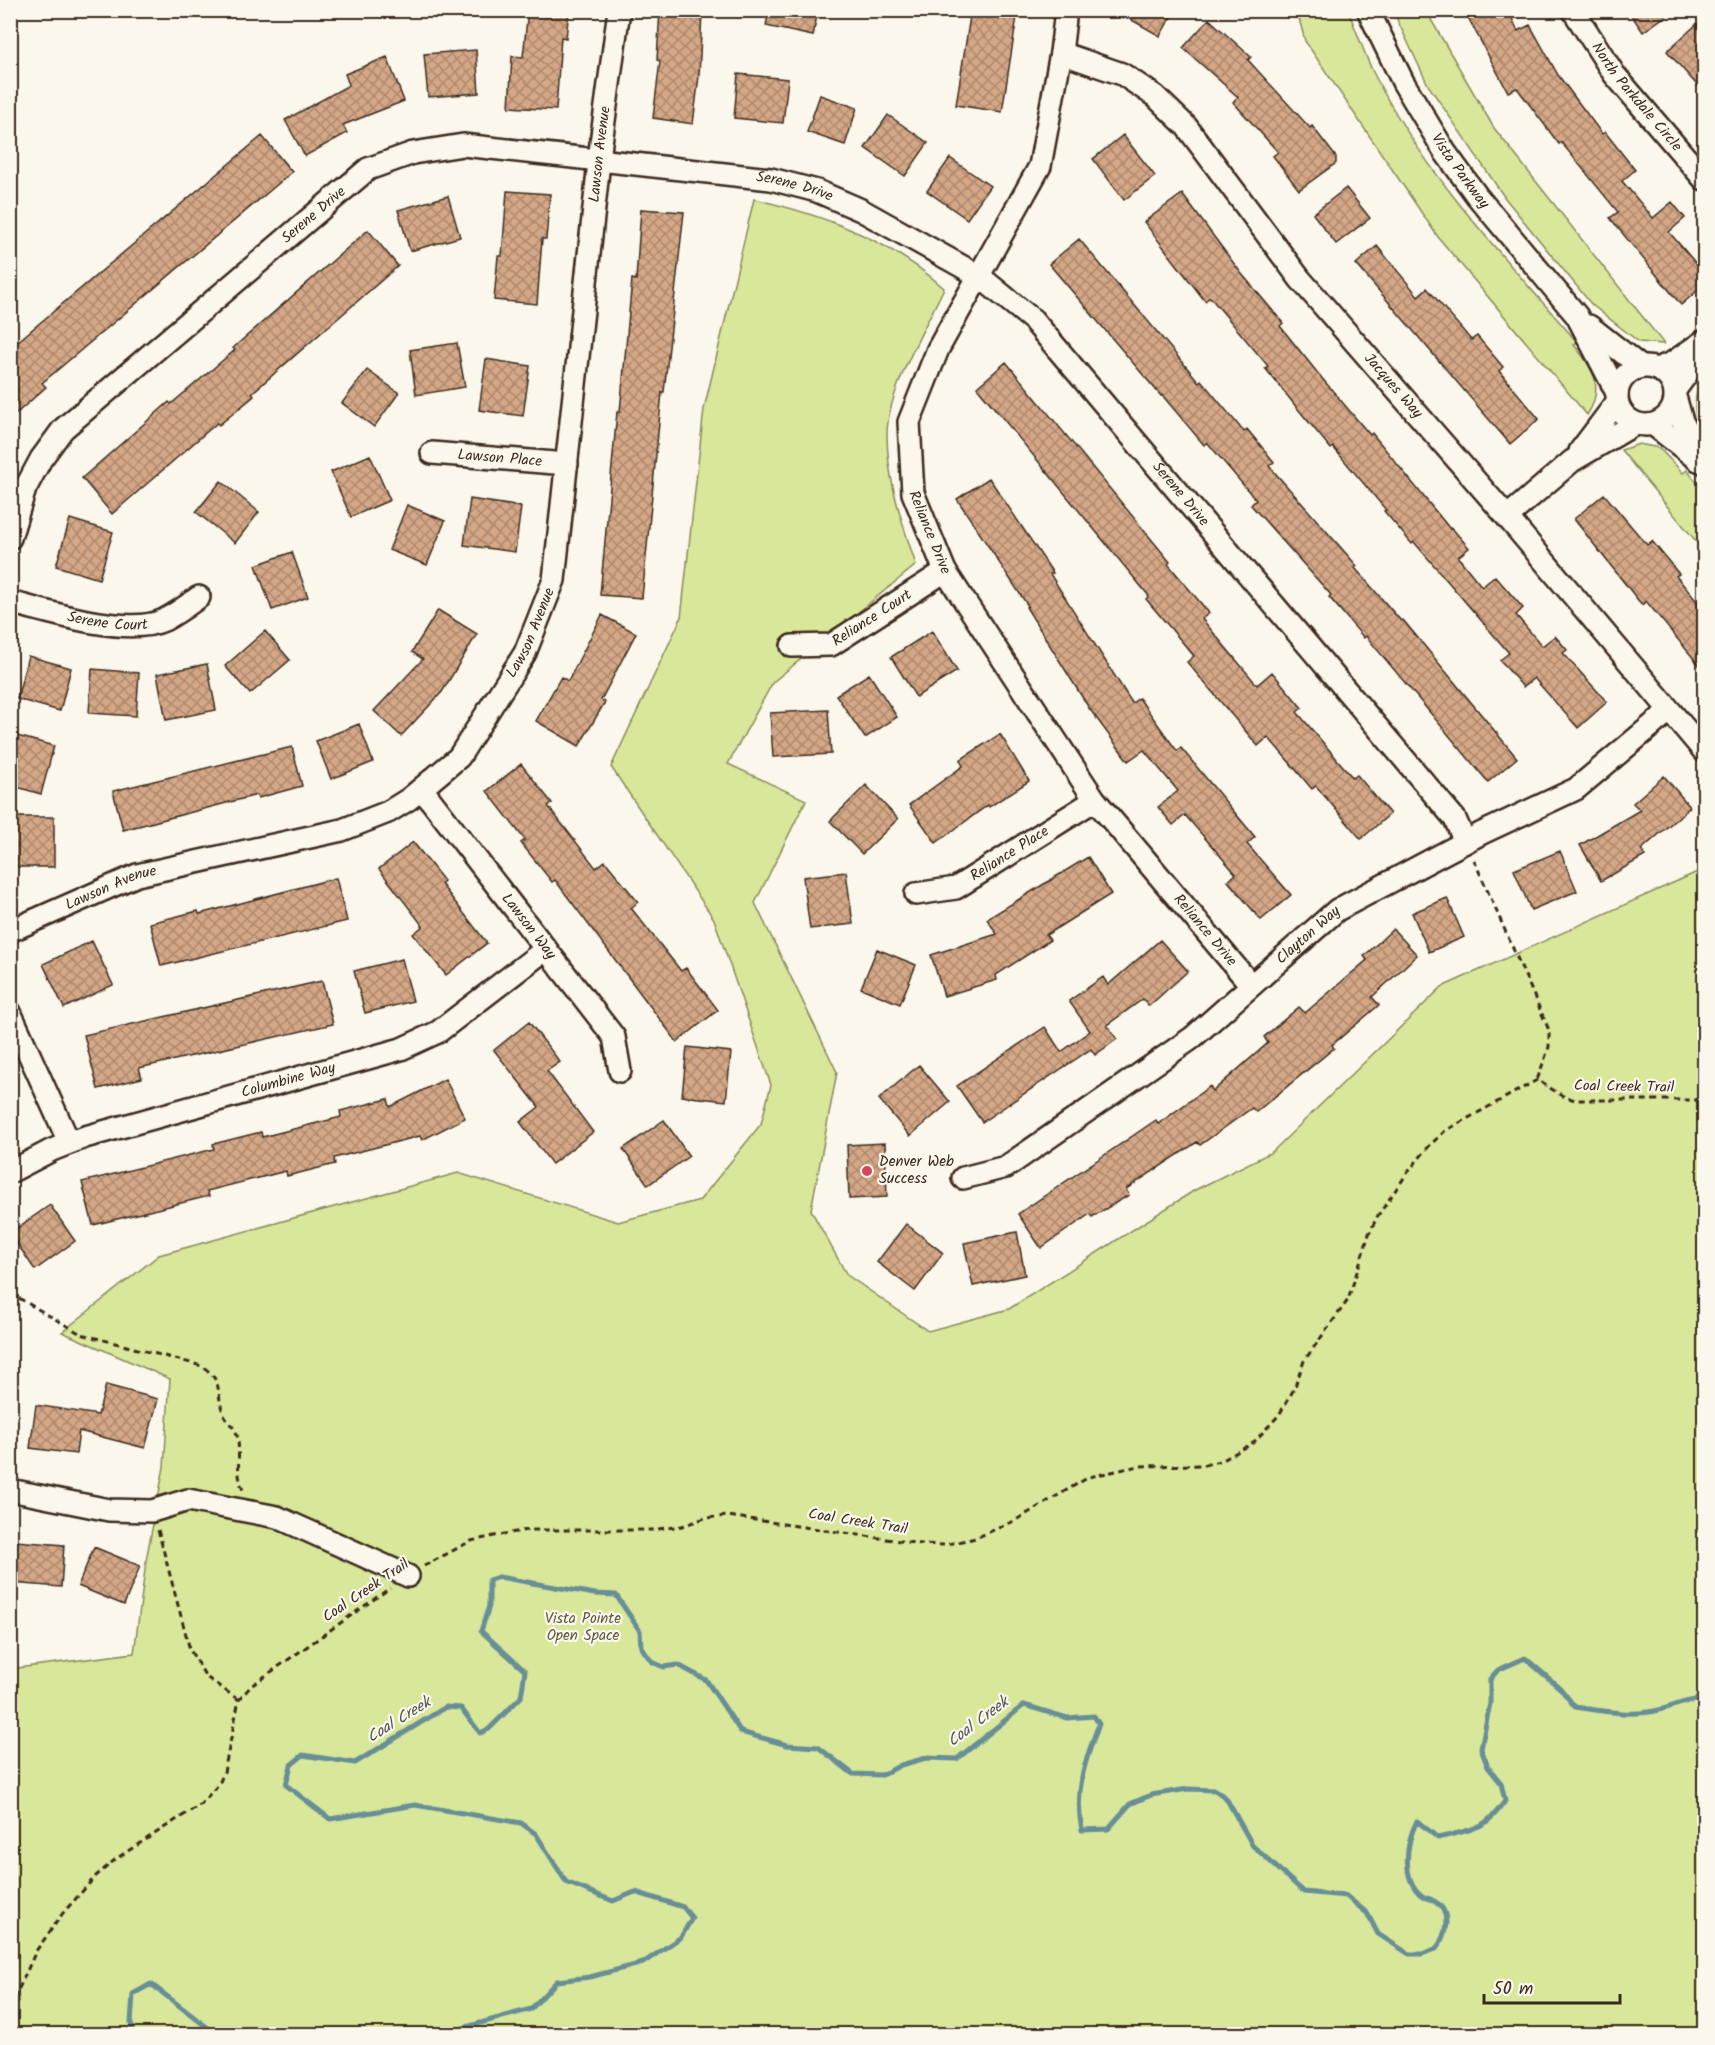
<svg xmlns="http://www.w3.org/2000/svg" width="1715" height="2045" font-family="Kalam,sans-serif">
<style>
.green{fill:#d8e79a;stroke:#8a885c;stroke-width:1.5}
.lines{fill:none;stroke-linecap:round;stroke-linejoin:round}
.stream{stroke:#688e96;stroke-width:5}
.building{fill:url(#building-cross-hatch);stroke:#3b2a1e;stroke-width:1.5}
.minor-casing{stroke:#3b2a1e;stroke-width:26}
.path{stroke:#3b2a1e;stroke-width:3;stroke-dasharray:6 4.5;stroke-linecap:butt}
.minor{stroke:#fbf7ec;stroke-width:21}
.poi-dot{fill:#d1495b;stroke:#fbf7ec;stroke-width:2}
.labels{text-anchor:middle;dominant-baseline:central;stroke-width:4.5;stroke-linejoin:round;paint-order:stroke}
.street-label{font-size:15px;fill:#3b2a1e;stroke:#fbf7ec}
.poi-label{font-size:15px;fill:#3b2a1e;stroke:#fbf7ec;text-anchor:start}
.park-label{font-size:15px;fill:#62593d;stroke:#fbf7ec}
.water-label{font-size:16px;font-style:italic;fill:#4e5450;stroke:#fbf7ec}
</style>
<defs>
<pattern id="building-cross-hatch" width="8" height="8" patternUnits="userSpaceOnUse" patternTransform="scale(1.5)"><rect width="8" height="8" fill="#d4a786"/><path d="M0 0l8 8M0 8l8-8" fill="none" stroke="#ad886d"/></pattern>
</defs>
<rect width="100%" height="100%" fill="#fbf7ec"/>
<filter id="ink" filterUnits="userSpaceOnUse"><feTurbulence type="fractalNoise" baseFrequency=".0167" numOctaves="2"/><feDisplacementMap in="SourceGraphic" scale="12" xChannelSelector="R" yChannelSelector="G"/><feConvolveMatrix kernelMatrix="1 2 1 2 8 2 1 2 1" color-interpolation-filters="sRGB"/></filter>
<g filter="url(#ink)">
<path class="green" d="M1297,11H1348C1357,31 1364,54 1374,74C1425,175 1504,257 1577,342L1574,345C1593,368 1605,387 1587,415L1438,237L1305,41Z
M1393,11H1426L1494,128L1664,344L1639,342L1592,305L1505,198L1428,85Z
M754,199C824,215 890,240 944,288C926,326 887,392 887,434C887,480 902,522 916,565L773,682L728,764L806,800L755,903L837,1072L811,1210L847,1275L928,1331L1009,1309L1195,1190L1272,1152L1442,987L1704,869V2034H11L10,1669L134,1653L147,1555L164,1467L170,1379L62,1332L159,1255L458,1173L618,1222L700,1200L761,1124L771,1085L714,919L611,767L681,618L704,409Z
M1702,375L1704,378V433C1690,416 1695,394 1702,375Z
M1639,444L1659,448L1683,473L1687,470L1704,491V551L1621,450Z"/>
<g class="lines">
<path class="stream" d="M1697,1699L1704,1688
M133,2034L131,2023L133,1994L151,1984L216,2034
M453,2034L452,2031L531,2009L557,1981L590,1977L643,1963L681,1937L692,1918L683,1907L635,1892L613,1901L566,1882L536,1834L521,1823L415,1805L330,1819L286,1785L291,1765L303,1755L355,1763L446,1707L461,1708L480,1733L489,1729L521,1697L525,1671L481,1631L489,1606V1580L499,1577L595,1594L616,1595L640,1631L641,1647L652,1662L664,1667L678,1665L706,1680L741,1732L787,1745L818,1747L853,1774L882,1775L901,1765L926,1758L957,1759L1024,1705L1067,1718L1094,1716L1099,1724C1085,1760 1074,1792 1082,1830L1108,1829L1130,1804L1151,1795L1188,1789L1215,1790L1226,1798L1253,1846L1304,1892L1346,1896L1367,1913L1378,1934L1409,1954H1422L1436,1949C1446,1935 1453,1912 1434,1901C1430,1898 1424,1898 1421,1895C1401,1878 1406,1842 1417,1821L1438,1838C1471,1829 1485,1831 1505,1801L1501,1783L1488,1767L1481,1749L1490,1703V1679L1498,1670L1525,1658L1560,1688L1575,1707C1602,1711 1633,1717 1659,1710C1676,1706 1687,1699 1704,1700"/>
</g>
<path class="building" d="M528,10H569L566,38L561,37L556,110L509,107L512,56L523,57Z
M660,10L702,11L699,76L693,124L653,118L660,61L657,60Z
M769,10H818L813,36L766,26Z
M971,10H1018L1002,112L956,105Z
M1114,10H1175L1160,36Z
M1464,10H1508L1518,31L1530,25L1558,75L1602,134L1605,132L1635,170L1622,181L1653,218L1672,202L1685,218L1669,232L1704,273V285L1681,305L1610,218L1618,212L1561,142L1559,144L1517,88L1508,92Z
M1628,10H1674L1643,32Z
M1209,19L1251,57L1248,60L1310,128L1312,126L1336,157V163L1299,190L1273,156L1278,152L1233,102L1238,97L1183,48Z
M1697,24L1704,32V93L1667,51Z
M476,50L479,93L428,97L424,54Z
M387,57L404,101L343,125L347,133L305,156L285,120L349,85L345,74Z
M738,74L788,79L783,123L734,118Z
M820,95L857,108L845,145L807,132Z
M888,115L928,143L905,176L865,148Z
M1123,135L1155,176L1124,200L1093,159Z
M262,136L292,172L42,383L46,387L10,419V348Z
M950,158L990,186L967,219L927,191Z
M1346,188L1370,218L1336,244L1313,214Z
M507,191L550,194L546,239H542L537,304L494,300L498,256H502Z
M1182,194L1241,273L1283,323L1280,326L1320,376L1370,435L1372,433L1450,529L1451,527L1469,548L1458,557L1482,587L1495,576L1523,608L1516,615L1542,646L1555,636L1567,650L1563,653L1607,702L1578,728L1534,678L1523,687L1500,660L1509,653L1414,542L1412,544L1384,511L1386,510L1333,447L1331,449L1298,409L1265,368L1268,366L1210,297L1205,301L1144,222Z
M448,196L460,237L410,251L398,210Z
M641,209L684,212L664,392H662L642,598L600,595L617,412H620L632,279L636,280Z
M368,230L398,266L252,393L254,396L219,425L217,423L112,514L82,478L169,402L171,404L235,350L233,348Z
M1079,239L1199,382L1201,380L1244,432L1247,429L1274,462L1269,466L1357,566L1355,568L1401,621L1403,620L1517,758L1488,782L1366,636L1364,638L1329,597L1331,595L1251,505L1256,500L1207,442L1204,445L1162,395L1161,396L1049,264Z
M1377,246L1418,296L1427,288L1471,340L1477,336L1503,367L1499,371L1539,419L1510,444L1356,264Z
M457,343L465,387L416,395L410,350Z
M486,359L530,366L523,416L479,410Z
M1006,362L1170,562L1168,564L1209,613L1202,619L1257,685L1272,672L1302,708L1297,712L1353,778L1357,775L1390,814L1361,839L1316,786L1312,789L1268,737L1258,746L1187,662L1194,656L1146,599L1149,596L977,387Z
M367,370L399,393L374,427L342,403Z
M370,455L390,500L351,517L331,472Z
M989,478L1053,573L1050,574L1132,703L1139,698L1177,751L1181,748L1255,837L1247,844L1291,895L1261,920L1228,881L1236,874L1185,815L1173,825L1158,807L1178,791L1144,750L1128,761L1089,708L1026,607L1028,606L957,499Z
M221,481L259,512L235,543L196,512Z
M1604,494L1647,545L1652,541L1679,574L1676,576L1704,610V671L1646,601L1642,605L1574,519Z
M470,499L521,507L515,552L464,545Z
M407,505L445,521L427,565L389,550Z
M70,519L113,532L99,579L56,566Z
M292,552L308,597L272,610L256,565Z
M438,610L477,634L442,692L401,736L374,711L423,659L412,652Z
M602,615L636,633L601,700L605,702L579,746L536,721L561,677L568,681Z
M265,631L290,660L250,694L225,666Z
M932,631L957,671L916,697L891,657Z
M28,656L71,668L60,711L17,699Z
M207,664L216,710L166,720L157,674Z
M92,669L139,673L136,716L89,713Z
M869,674L897,717L865,738L836,695Z
M828,710L831,754L773,757L770,713Z
M359,724L373,762L331,779L316,741Z
M10,734L54,746L41,794L10,785Z
M1000,734L1029,781L989,807L988,805L936,843L909,805L963,766L960,760Z
M292,747L302,786L258,798L257,795L123,830L113,791Z
M521,764L552,803L548,806L596,868L605,861L638,902L631,908L681,971L686,968L718,1010L677,1042L555,880L552,882L521,843L525,840L487,791Z
M1664,776L1690,807L1641,850L1645,856L1601,881L1580,845L1640,810L1633,803Z
M866,785L898,819L862,854L830,821Z
M10,817H54V867H10Z
M413,842L444,881L441,884L487,943L446,975L413,934L423,926L379,869Z
M1560,851L1577,891L1531,910L1514,870Z
M1088,857L1111,894L1046,935L1050,940L996,975L997,980L944,996L931,955L997,934L987,919Z
M846,872L853,924L810,929L803,877Z
M336,878L347,921L161,966L150,923L198,911L199,914Z
M1447,898L1464,937L1429,952L1412,913Z
M1393,929L1417,955L1372,997L1379,1005L1332,1045L1334,1048L1256,1112L1252,1108L1200,1145L1197,1142L1126,1189L1129,1195L1092,1217L1090,1214L1041,1248L1018,1214L1156,1120L1158,1124L1210,1086L1213,1091L1268,1043L1264,1037L1299,1007L1305,1013L1367,960L1364,956Z
M1160,940L1188,971L1149,1006L1143,999L1107,1025L1117,1039L1095,1055L1091,1049L982,1122L957,1086L1045,1027L1061,1052L1090,1031L1069,1001L1103,977L1108,985Z
M92,941L113,985L64,1008L43,964Z
M877,949L916,965L900,1004L861,988Z
M402,959L413,1001L365,1013L354,971Z
M322,981L333,1024L139,1068L142,1078L98,1089L84,1035Z
M529,1022L560,1062L547,1071L593,1132L552,1164L520,1122L539,1107L494,1050Z
M687,1047L731,1052L726,1101L682,1096Z
M919,1065L950,1102L910,1136L879,1099Z
M445,1079L465,1118L422,1140L420,1136L334,1158L335,1164L287,1176L286,1171L207,1191L209,1196L93,1225L82,1182L214,1149L213,1144L261,1132L262,1137L341,1117L340,1111L388,1099L390,1107Z
M664,1120L689,1156L648,1185L623,1149Z
M885,1143L887,1197L849,1199L847,1145Z
M50,1205L75,1241L35,1270L10,1233Z
M906,1224L943,1253L915,1291L877,1262Z
M1017,1232L1025,1275L973,1286L964,1243Z
M106,1385L158,1399L145,1448L79,1431L76,1454L30,1448L36,1405L98,1415Z
M15,1541L64,1545L61,1587L11,1583Z
M94,1547L140,1566L124,1605L78,1586Z"/>
<g class="lines">
<defs>
<g id="minor">
<path id="s1" d="M1066,10L1061,53L1040,166L938,349L909,422L913,493L945,571L1095,800L1251,985"/>
<path id="s2" d="M1368,10L1403,82L1445,152L1477,196L1577,316L1617,393"/>
<path id="s3" d="M1573,10L1614,74L1704,179"/>
<path id="s4" d="M1061,53L1122,74L1155,96L1186,126L1300,279L1507,517L1704,751"/>
<path d="M1589,326L1641,367"/>
<circle cx="1646" cy="396" r="29"/>
<path d="M1656,369L1672,363L1704,341"/>
<path d="M1675,390L1704,351"/>
<path d="M1676,400L1682,421L1704,463"/>
<path d="M1654,425L1698,460"/>
<path d="M1580,451L1617,402"/>
<path id="s5" d="M432,453L567,464"/>
<path d="M1507,517L1572,461L1635,424"/>
<path id="s6" d="M10,538L25,489L41,459L63,429L368,169L413,153L463,145L771,179L817,191L861,210L979,276L1033,320L1455,819L1465,842"/>
<path id="s7" d="M10,602C48,612 128,637 164,620C176,614 188,605 199,597"/>
<path id="s8" d="M792,646L831,645L945,571"/>
<path id="s9" d="M422,789L614,1037L620,1071"/>
<path id="s10" d="M916,894L956,888L1095,800"/>
<path id="s11" d="M10,931L137,875L342,830L388,812L409,799L459,757L525,653L554,580L601,143L619,10"/>
<path d="M10,1012L69,1142"/>
<path id="s12" d="M10,1172L52,1150L85,1137L401,1049L438,1032L546,949"/>
<path id="s13" d="M963,1178L1006,1167L1192,1038L1337,910L1482,833L1576,789L1669,711"/>
<path d="M10,1490L109,1510L152,1511L188,1500L277,1517L408,1576"/>
</g>
</defs>
<use href="#minor" class="minor-casing"/>
<path class="path" d="M1474,860L1549,1030V1047L1537,1080
M10,1293L81,1334L202,1366C225,1382 215,1394 224,1415C227,1422 235,1427 237,1435C241,1453 235,1472 243,1490
M158,1530L190,1650L206,1677L239,1700
M424,1566L471,1541L499,1535L527,1530H651L682,1526L705,1518L728,1516L921,1544L944,1545L976,1538L1016,1520L1089,1477L1138,1466L1204,1465L1223,1460L1253,1443L1279,1415L1294,1389L1304,1361L1348,1300L1369,1234L1377,1217L1408,1172L1430,1145L1445,1131L1537,1080L1563,1096L1575,1100H1704
M10,2008L36,1951L63,1913L96,1876L117,1858L201,1804L219,1784L224,1772L239,1700L251,1686L390,1588"/>
<use href="#minor" class="minor"/>
</g>
</g>
<circle class="poi-dot" cx="867" cy="1171" r="6"/>
<g class="labels">
<g class="street-label">
<text stroke="none"><textPath href="#s3" startOffset="108">North Parkdale Circle</textPath></text>
<text stroke="none"><textPath href="#s11" startOffset="1118">Lawson Avenue</textPath></text>
<text stroke="none"><textPath href="#s2" startOffset="186">Vista Parkway</textPath></text>
<text stroke="none"><textPath href="#s6" startOffset="956">Serene Drive</textPath></text>
<text stroke="none"><textPath href="#s6" startOffset="452">Serene Drive</textPath></text>
<text stroke="none"><textPath href="#s4" startOffset="480">Jacques Way</textPath></text>
<text stroke="none"><textPath href="#s5" startOffset="68">Lawson Place</textPath></text>
<text stroke="none"><textPath href="#s6" startOffset="1460">Serene Drive</textPath></text>
<text stroke="none"><textPath href="#s1" startOffset="560">Reliance Drive</textPath></text>
<text stroke="none"><textPath href="#s8" startOffset="88">Reliance Court</textPath></text>
<text stroke="none"><textPath href="#s7" startOffset="100">Serene Court</textPath></text>
<text stroke="none"><textPath href="#s11" startOffset="632">Lawson Avenue</textPath></text>
<text stroke="none"><textPath href="#s10" startOffset="104">Reliance Place</textPath></text>
<text stroke="none"><textPath href="#s11" startOffset="110">Lawson Avenue</textPath></text>
<text stroke="none"><textPath href="#s9" startOffset="174">Lawson Way</textPath></text>
<text stroke="none"><textPath href="#s1" startOffset="1046">Reliance Drive</textPath></text>
<text stroke="none"><textPath href="#s13" startOffset="426">Clayton Way</textPath></text>
<text stroke="none"><textPath href="#s12" startOffset="294">Columbine Way</textPath></text>
<text transform="translate(1624 1087) rotate(1)">Coal Creek Trail</text>
<text transform="translate(858 1522) rotate(9)">Coal Creek Trail</text>
<text transform="translate(366 1591) rotate(-34)">Coal Creek Trail</text>
</g>
<g class="poi-label">
<text x="879" y="1162">Denver Web<tspan x="879" dy="17">Success</tspan></text>
</g>
<g class="park-label">
<text x="583" y="1619">Vista Pointe<tspan x="583" dy="17">Open Space</tspan></text>
</g>
<g class="water-label">
<text transform="translate(399 1720) rotate(-32)">Coal Creek</text>
<text transform="translate(978 1722) rotate(-37)">Coal Creek</text>
</g>
</g>
<rect width="1715" height="2045" fill="none" stroke="#fbf7ec" stroke-width="36"/>
<rect x="18" y="18" width="1679" height="2009" fill="none" stroke="#3b2a1e" stroke-width="2" filter="url(#ink)"/>
<path d="M1484 1994v9h136v-9" fill="none" stroke="#3b2a1e" stroke-width="3"/>
<text x="1493" y="1994" font-size="18" fill="#3b2a1e" stroke="#fbf7ec" stroke-width="4.5" paint-order="stroke">50 m</text>
</svg>
